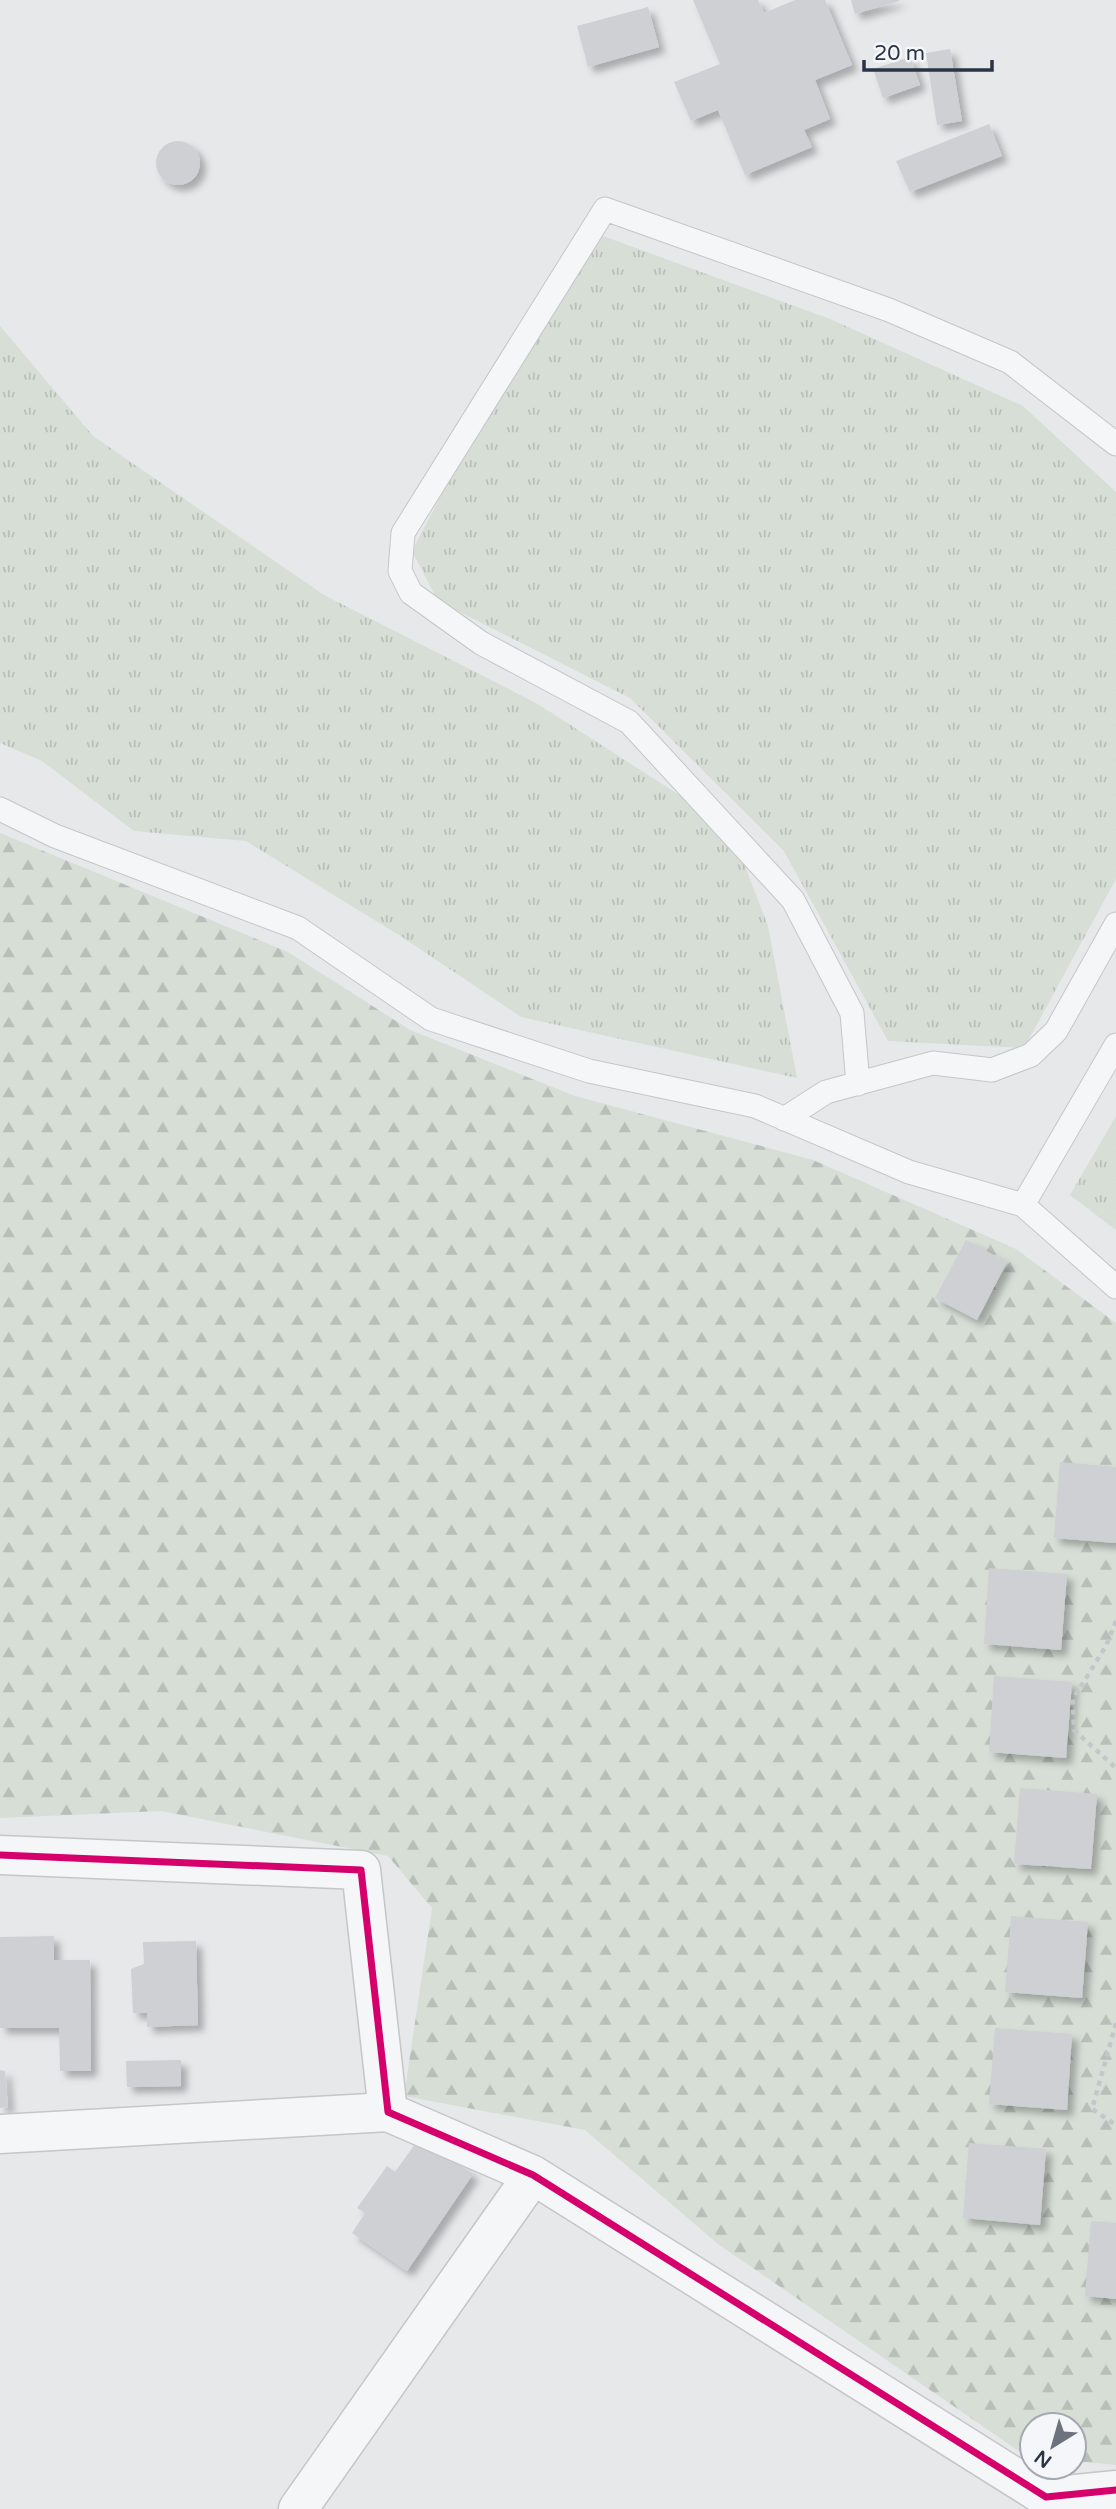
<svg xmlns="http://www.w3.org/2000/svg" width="1116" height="2509" font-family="'Varela Round',sans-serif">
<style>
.grass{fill:url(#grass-tufts)}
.forest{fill:url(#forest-firs)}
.building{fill:#ced0d3;filter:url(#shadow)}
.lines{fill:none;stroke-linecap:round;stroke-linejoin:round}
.lane-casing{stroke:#c4c6c8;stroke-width:25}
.street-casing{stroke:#c4c6c8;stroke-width:41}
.path{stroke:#c5c6ca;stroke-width:4.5;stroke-dasharray:5 5;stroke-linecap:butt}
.lane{stroke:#f5f6f7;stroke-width:23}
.street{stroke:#f5f6f7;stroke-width:38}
.cycleway-casing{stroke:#f4f6f9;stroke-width:11}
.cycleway{stroke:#d6006c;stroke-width:7}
</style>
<defs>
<pattern id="grass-tufts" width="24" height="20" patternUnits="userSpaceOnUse" patternTransform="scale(1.75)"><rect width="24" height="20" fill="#d6ded6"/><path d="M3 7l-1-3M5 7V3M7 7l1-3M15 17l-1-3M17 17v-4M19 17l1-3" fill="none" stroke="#b8bfb9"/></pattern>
<pattern id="forest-firs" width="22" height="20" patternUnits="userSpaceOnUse" patternTransform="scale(1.75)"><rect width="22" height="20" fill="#d6ded6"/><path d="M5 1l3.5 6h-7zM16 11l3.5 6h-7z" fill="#b8bfb9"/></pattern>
<filter id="shadow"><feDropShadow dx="6" dy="6" stdDeviation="3.5" flood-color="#0004"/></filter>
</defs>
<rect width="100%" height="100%" fill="#e6e8ea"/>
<path class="grass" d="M581,228L830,319L1023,406L1116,492V879L1024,1048L888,1041L784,851L630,698L438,601L412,551Z
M0,326L93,436L324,595L536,703L698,807L743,861L768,926L797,1078L521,1017L402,937L246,841L134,831L42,761L0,743Z
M1116,1116V1230L1070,1195Z"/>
<path class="forest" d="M0,833L288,952L410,1030L575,1096L813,1160L1016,1249L1116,1323V2465L1074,2461V2425H1032V2458H1029L718,2244L585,2130L404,2096L432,1908L388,1856L161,1811L0,1818Z"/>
<path class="building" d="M693,0H758L764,13L795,0H825L852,65L815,80L830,119L804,130L812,147L745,175L718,110L691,121L674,82L720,64Z
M851,0H899V1L855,14Z
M648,7L659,47L588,67L577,26Z
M950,49L962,121L937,125L926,53Z
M910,57L920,85L883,98L873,69Z
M989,124L1002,156L910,192L896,161Z
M156 163a22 22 0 1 1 44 0a22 22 0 1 1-44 0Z
M966,1240L1007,1262L977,1320L935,1298Z
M1060,1462L1116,1467V1543L1054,1538Z
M989,1568L1067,1574L1061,1650L984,1644Z
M994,1676L1072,1682L1066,1758L989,1752Z
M1020,1788L1097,1794L1091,1869L1014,1864Z
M1011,1916L1088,1922L1082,1998L1005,1992Z
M54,1936V1960H90L91,2071H60L59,2028H0V1937Z
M196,1941L198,2025L147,2027V2013H133L131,1969L144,1964L143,1942Z
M995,2028L1072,2034L1067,2110L989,2104Z
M181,2060V2086L127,2087L126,2061Z
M0,2070L5,2071L8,2107L0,2108Z
M420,2137L473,2174L407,2271L352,2233L365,2213L357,2208L387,2166L395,2172Z
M969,2143L1046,2149L1040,2225L963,2218Z
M1091,2221L1116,2223V2299L1085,2296Z"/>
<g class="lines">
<defs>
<path id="lane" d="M0,809L55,836L298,928L431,1019L589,1071L755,1106L909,1172L1023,1205L1116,1287
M858,1084L852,1013L793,900L629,722L481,643L411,593L400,571L403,533L605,209L889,310L1010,362L1116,444
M784,1119L826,1092L933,1063L992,1070L1031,1055L1056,1031L1116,924
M1023,1205L1116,1045"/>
<path id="street" d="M0,1855L361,1870L388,2112L533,2175L1046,2497L1116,2490
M0,2134L388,2112
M298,2509L533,2175"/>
</defs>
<use href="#lane" class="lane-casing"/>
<use href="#street" class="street-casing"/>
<path class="path" d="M1116,1621L1106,1646L1073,1699L1074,1730L1116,1768
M1116,2023L1092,2109L1116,2125"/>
<use href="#lane" class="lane"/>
<use href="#street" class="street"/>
<defs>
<path id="cycleway" d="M0,1855L361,1870L388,2112L533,2175L1046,2497L1116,2490"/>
</defs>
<use href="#cycleway" class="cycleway-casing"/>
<use href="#cycleway" class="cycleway"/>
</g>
<g transform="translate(1053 2446) rotate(217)"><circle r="33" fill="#f4f6f9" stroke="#a4a8b1" stroke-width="2"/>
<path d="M0-5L12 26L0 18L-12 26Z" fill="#6c737f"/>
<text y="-10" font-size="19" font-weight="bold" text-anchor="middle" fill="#2b3445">N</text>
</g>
<path d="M864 60v10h128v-10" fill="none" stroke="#2b3445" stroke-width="3.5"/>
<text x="874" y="60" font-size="21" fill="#2b3445" stroke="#f4f6f9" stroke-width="5" paint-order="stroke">20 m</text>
</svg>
